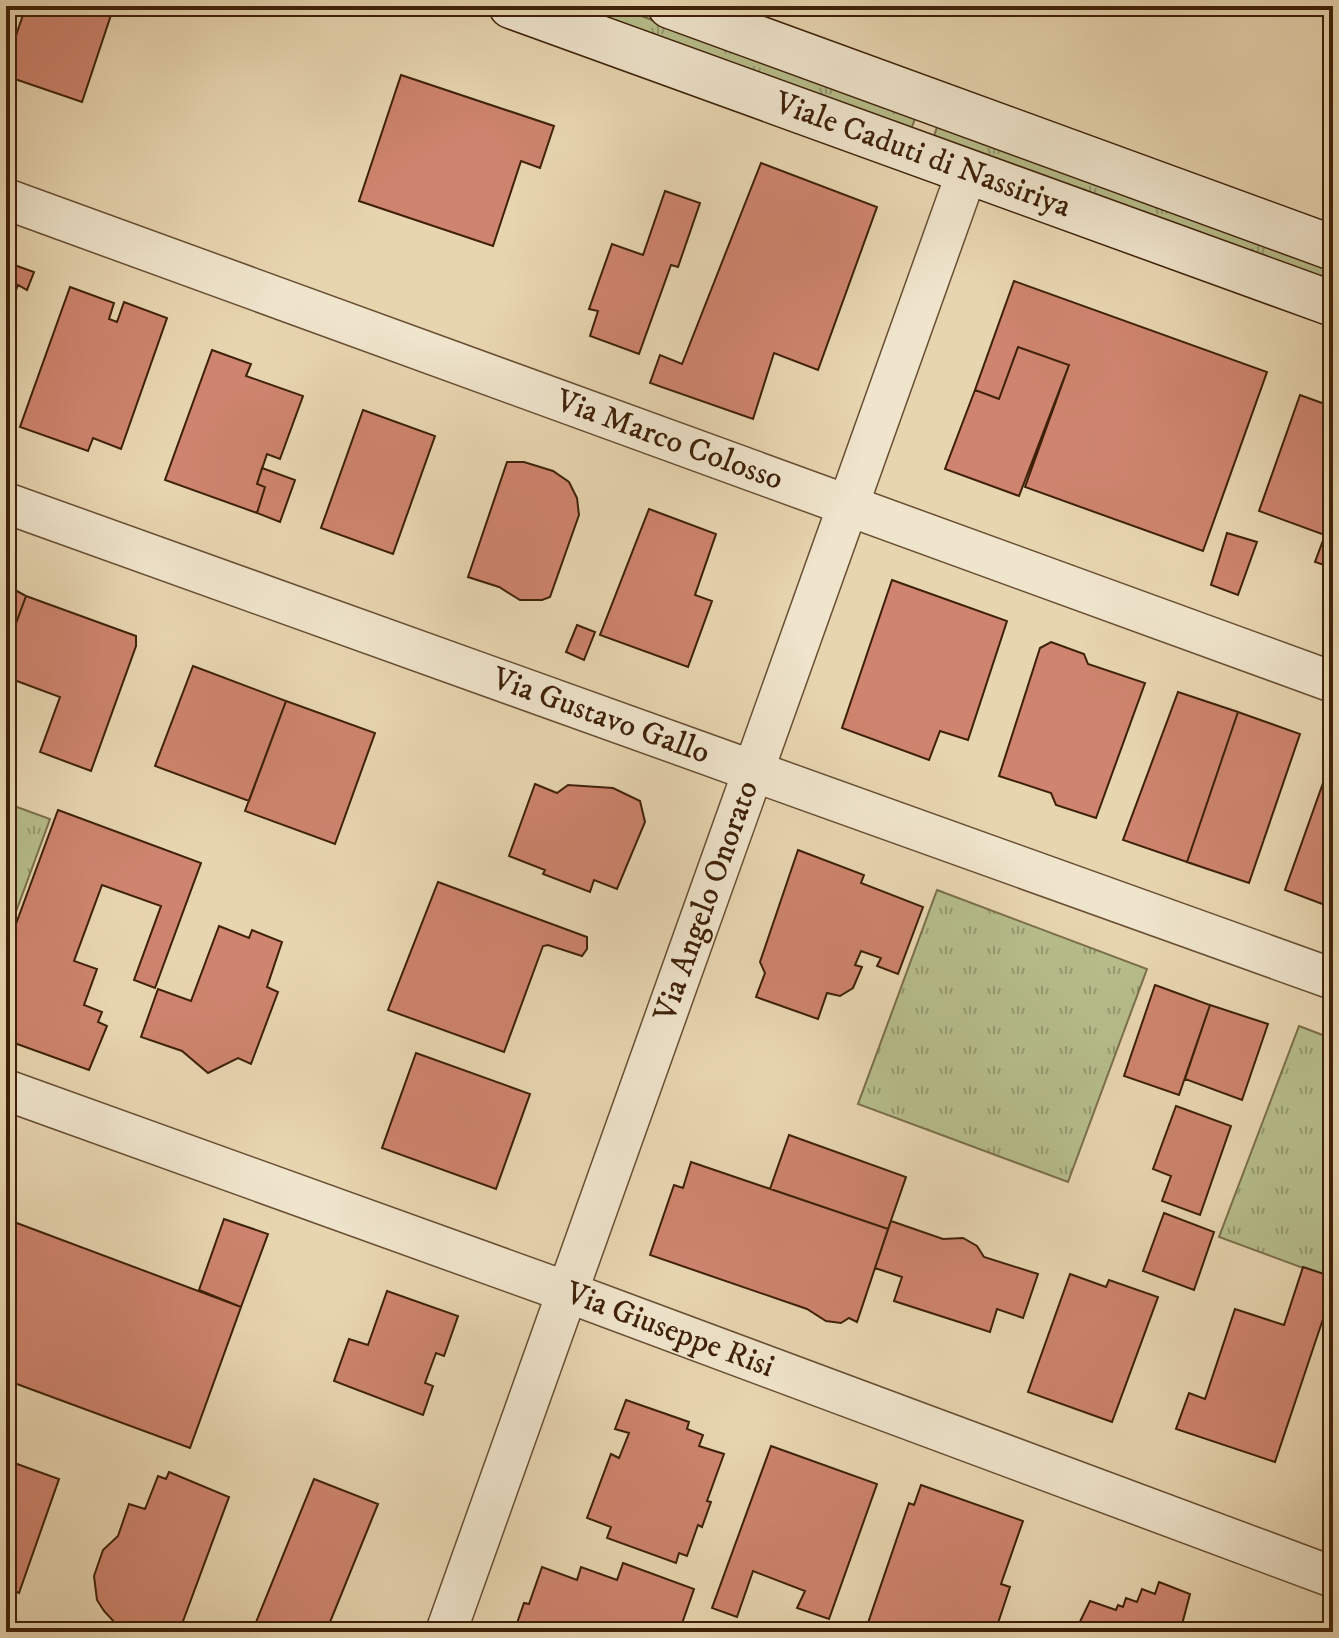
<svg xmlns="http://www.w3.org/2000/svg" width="1339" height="1638" font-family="'IM FELL DW Pica',serif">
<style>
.grass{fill:url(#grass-tufts);stroke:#7a6f4a;stroke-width:2}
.building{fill:#ce846e;stroke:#3e2108;stroke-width:2}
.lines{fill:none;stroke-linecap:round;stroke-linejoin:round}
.minor-casing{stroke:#684e32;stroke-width:43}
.secondary-casing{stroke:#3e2108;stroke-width:47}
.minor{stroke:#efe4cc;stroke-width:40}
.secondary{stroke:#efe4cc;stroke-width:44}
.labels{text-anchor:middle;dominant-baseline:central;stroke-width:6;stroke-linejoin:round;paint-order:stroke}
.street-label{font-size:32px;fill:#3e2108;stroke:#efe4cc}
</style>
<defs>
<pattern id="grass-tufts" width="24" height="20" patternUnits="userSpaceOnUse" patternTransform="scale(2)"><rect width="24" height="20" fill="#b6bd8b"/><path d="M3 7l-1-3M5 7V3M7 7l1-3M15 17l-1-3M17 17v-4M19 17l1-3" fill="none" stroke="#959970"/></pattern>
</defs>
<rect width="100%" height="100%" fill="#e7d5b0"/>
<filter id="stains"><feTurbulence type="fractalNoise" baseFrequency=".0025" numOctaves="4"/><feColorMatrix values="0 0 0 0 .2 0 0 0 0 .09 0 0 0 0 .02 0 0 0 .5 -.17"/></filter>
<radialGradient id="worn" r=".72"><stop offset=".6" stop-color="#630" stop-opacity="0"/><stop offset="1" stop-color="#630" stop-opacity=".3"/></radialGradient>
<path class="grass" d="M563,6H614L916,116L910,132Z
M938,124L1333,267V288L932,142Z
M6,803L50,819L6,939Z
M937,890L1147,969L1068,1182L858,1104Z
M1299,1026L1333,1039V1279L1219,1237Z"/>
<path class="building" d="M26,6H114L82,102L6,76V65Z
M401,75L554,126L540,168L521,161L493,246L359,201Z
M761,163L877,207L818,370L774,353L753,419L650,383L660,355L682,364Z
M665,191L700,203L678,267L671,265L639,354L590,336L598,311L589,309L612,244L643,255Z
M6,262L34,272L27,290L18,285L6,317Z
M1014,281L1267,372L1203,551L1025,487L1069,365L1018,347L999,399L975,390Z
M70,287L114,303L109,319L117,322L124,302L167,318L121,449L93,438L88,451L20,427Z
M1018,347L1069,365L1019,496L945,469L975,390L999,399Z
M212,350L251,364L246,376L303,396L280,459L267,454L257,484L265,487L257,513L165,480Z
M1300,395L1333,407V568L1315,562L1325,535L1259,511Z
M363,410L435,436L393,554L321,528Z
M507,462H524L553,471L569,482L577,498L579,515L550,597L542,600H520L499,587L468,577Z
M262,468L295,480L280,522L257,513L265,487L257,484Z
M649,509L716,534L695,595L712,601L688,667L600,635Z
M1227,533L1257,542L1238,595L1211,585Z
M892,580L1007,621L968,740L940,731L929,760L842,728Z
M6,585L26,596L6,651Z
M26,596L136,636V646L91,771L40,752L60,697L6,677V651Z
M577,625L595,632L584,660L566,652Z
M1051,642L1084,654L1088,664L1145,683L1096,818L1056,805L1051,793L999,776L1040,648Z
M193,666L286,701L249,801L155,766Z
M1178,692L1238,712L1187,862L1123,840Z
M286,701L375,733L335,844L245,811Z
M1238,712L1300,734L1249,883L1187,862Z
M1333,755V908L1285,890Z
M535,784L557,793L568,785L613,788L640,801L645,822L617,889L594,880L590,892L543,874L545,870L509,856Z
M58,810L201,863L155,988L134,980L161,906L102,885L74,961L97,969L84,1005L102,1012L98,1022L107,1026L89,1070L6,1040V951Z
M798,850L864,875L861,883L923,907L898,974L877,966L881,958L861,951L855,965L862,967L853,988L840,996L827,993L818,1019L756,997L765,973L760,962Z
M438,882L587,937V949L582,956L548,945L543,946L504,1052L388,1010Z
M219,926L249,938L252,930L282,942L267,987L278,992L251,1064L238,1058L208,1073L182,1051L141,1037L158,989L191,1001Z
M1155,985L1210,1005L1179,1095L1124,1076Z
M1210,1005L1268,1024L1242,1100L1185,1079Z
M416,1053L530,1094L496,1189L382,1148Z
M1176,1106L1231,1126L1200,1215L1162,1201L1171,1176L1153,1169Z
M789,1135L906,1177L888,1229L770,1189Z
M691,1162L888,1229L857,1322L849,1318L841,1323L826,1321L807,1309L650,1255L674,1185L683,1188Z
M1164,1213L1214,1232L1194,1290L1143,1271Z
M6,1219L241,1307L190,1448L6,1380Z
M224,1219L268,1234L241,1307L199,1290Z
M891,1221L943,1239L963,1238L977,1246L984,1257L1038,1274L1023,1318L997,1309L990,1332L894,1301L902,1277L875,1268Z
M1303,1267L1333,1277V1323L1323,1319L1275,1462L1176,1429L1189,1393L1205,1399L1235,1309L1284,1325Z
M1070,1274L1106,1287L1109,1280L1158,1297L1112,1422L1028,1392Z
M387,1291L458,1316L444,1356L436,1353L425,1383L433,1386L423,1415L334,1381L349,1339L368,1345Z
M626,1400L689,1422L687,1429L703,1435L699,1446L724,1454L707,1501L711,1502L702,1527L698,1525L687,1556L679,1553L676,1563L607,1538L611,1527L587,1518L611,1454L619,1458L629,1433L615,1429Z
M771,1446L877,1484L829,1619L797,1608L805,1591L753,1571L737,1617L712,1608Z
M6,1460L59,1479L19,1593L6,1588Z
M169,1472L229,1497L179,1632H135L116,1624L104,1611L97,1600L94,1576L103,1550L118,1536L129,1504L145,1509L158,1476L166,1479Z
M314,1479L378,1504L326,1632H252Z
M921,1485L1023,1521L1001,1584L1010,1587L995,1632H894L868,1623L909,1503L914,1505Z
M623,1563L694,1589L679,1632H530L516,1626L524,1603L529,1604L542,1567L577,1580L581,1567L617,1580Z
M1159,1582L1190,1594L1180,1632H1075L1090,1601L1116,1610L1118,1605L1123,1607L1126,1598L1137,1602L1142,1589L1155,1594Z
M1250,1624L1272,1632H1248Z
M835,1625L851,1632H833Z"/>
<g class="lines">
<defs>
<g id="minor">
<path id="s1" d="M6,199L1333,682"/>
<path id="s2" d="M6,503L1333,979"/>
<path id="s3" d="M6,1090L567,1292L1333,1577"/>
<path id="s4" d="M446,1632L967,172"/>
</g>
<g id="secondary">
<path id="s5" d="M511,6L1333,304"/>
<path d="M670,6L1333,248"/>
</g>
</defs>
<use href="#minor" class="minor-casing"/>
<use href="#secondary" class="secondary-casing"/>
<use href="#minor" class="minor"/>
<use href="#secondary" class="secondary"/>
</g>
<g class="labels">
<g class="street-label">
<text stroke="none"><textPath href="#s5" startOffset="438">Viale Caduti di Nassiriya</textPath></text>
<text stroke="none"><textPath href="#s1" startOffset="706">Via Marco Colosso</textPath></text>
<text stroke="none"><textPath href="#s2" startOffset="632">Via Gustavo Gallo</textPath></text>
<text stroke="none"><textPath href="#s4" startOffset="776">Via Angelo Onorato</textPath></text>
<text stroke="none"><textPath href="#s3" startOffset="706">Via Giuseppe Risi</textPath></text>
</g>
</g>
<rect width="1339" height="1638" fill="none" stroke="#e7d5b0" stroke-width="32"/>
<rect x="8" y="8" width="1323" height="1622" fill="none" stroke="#3e2108" stroke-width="4"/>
<rect x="16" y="16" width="1307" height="1606" fill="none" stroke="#3e2108" stroke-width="2"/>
<rect width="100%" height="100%" filter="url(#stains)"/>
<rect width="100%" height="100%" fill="url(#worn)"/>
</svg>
